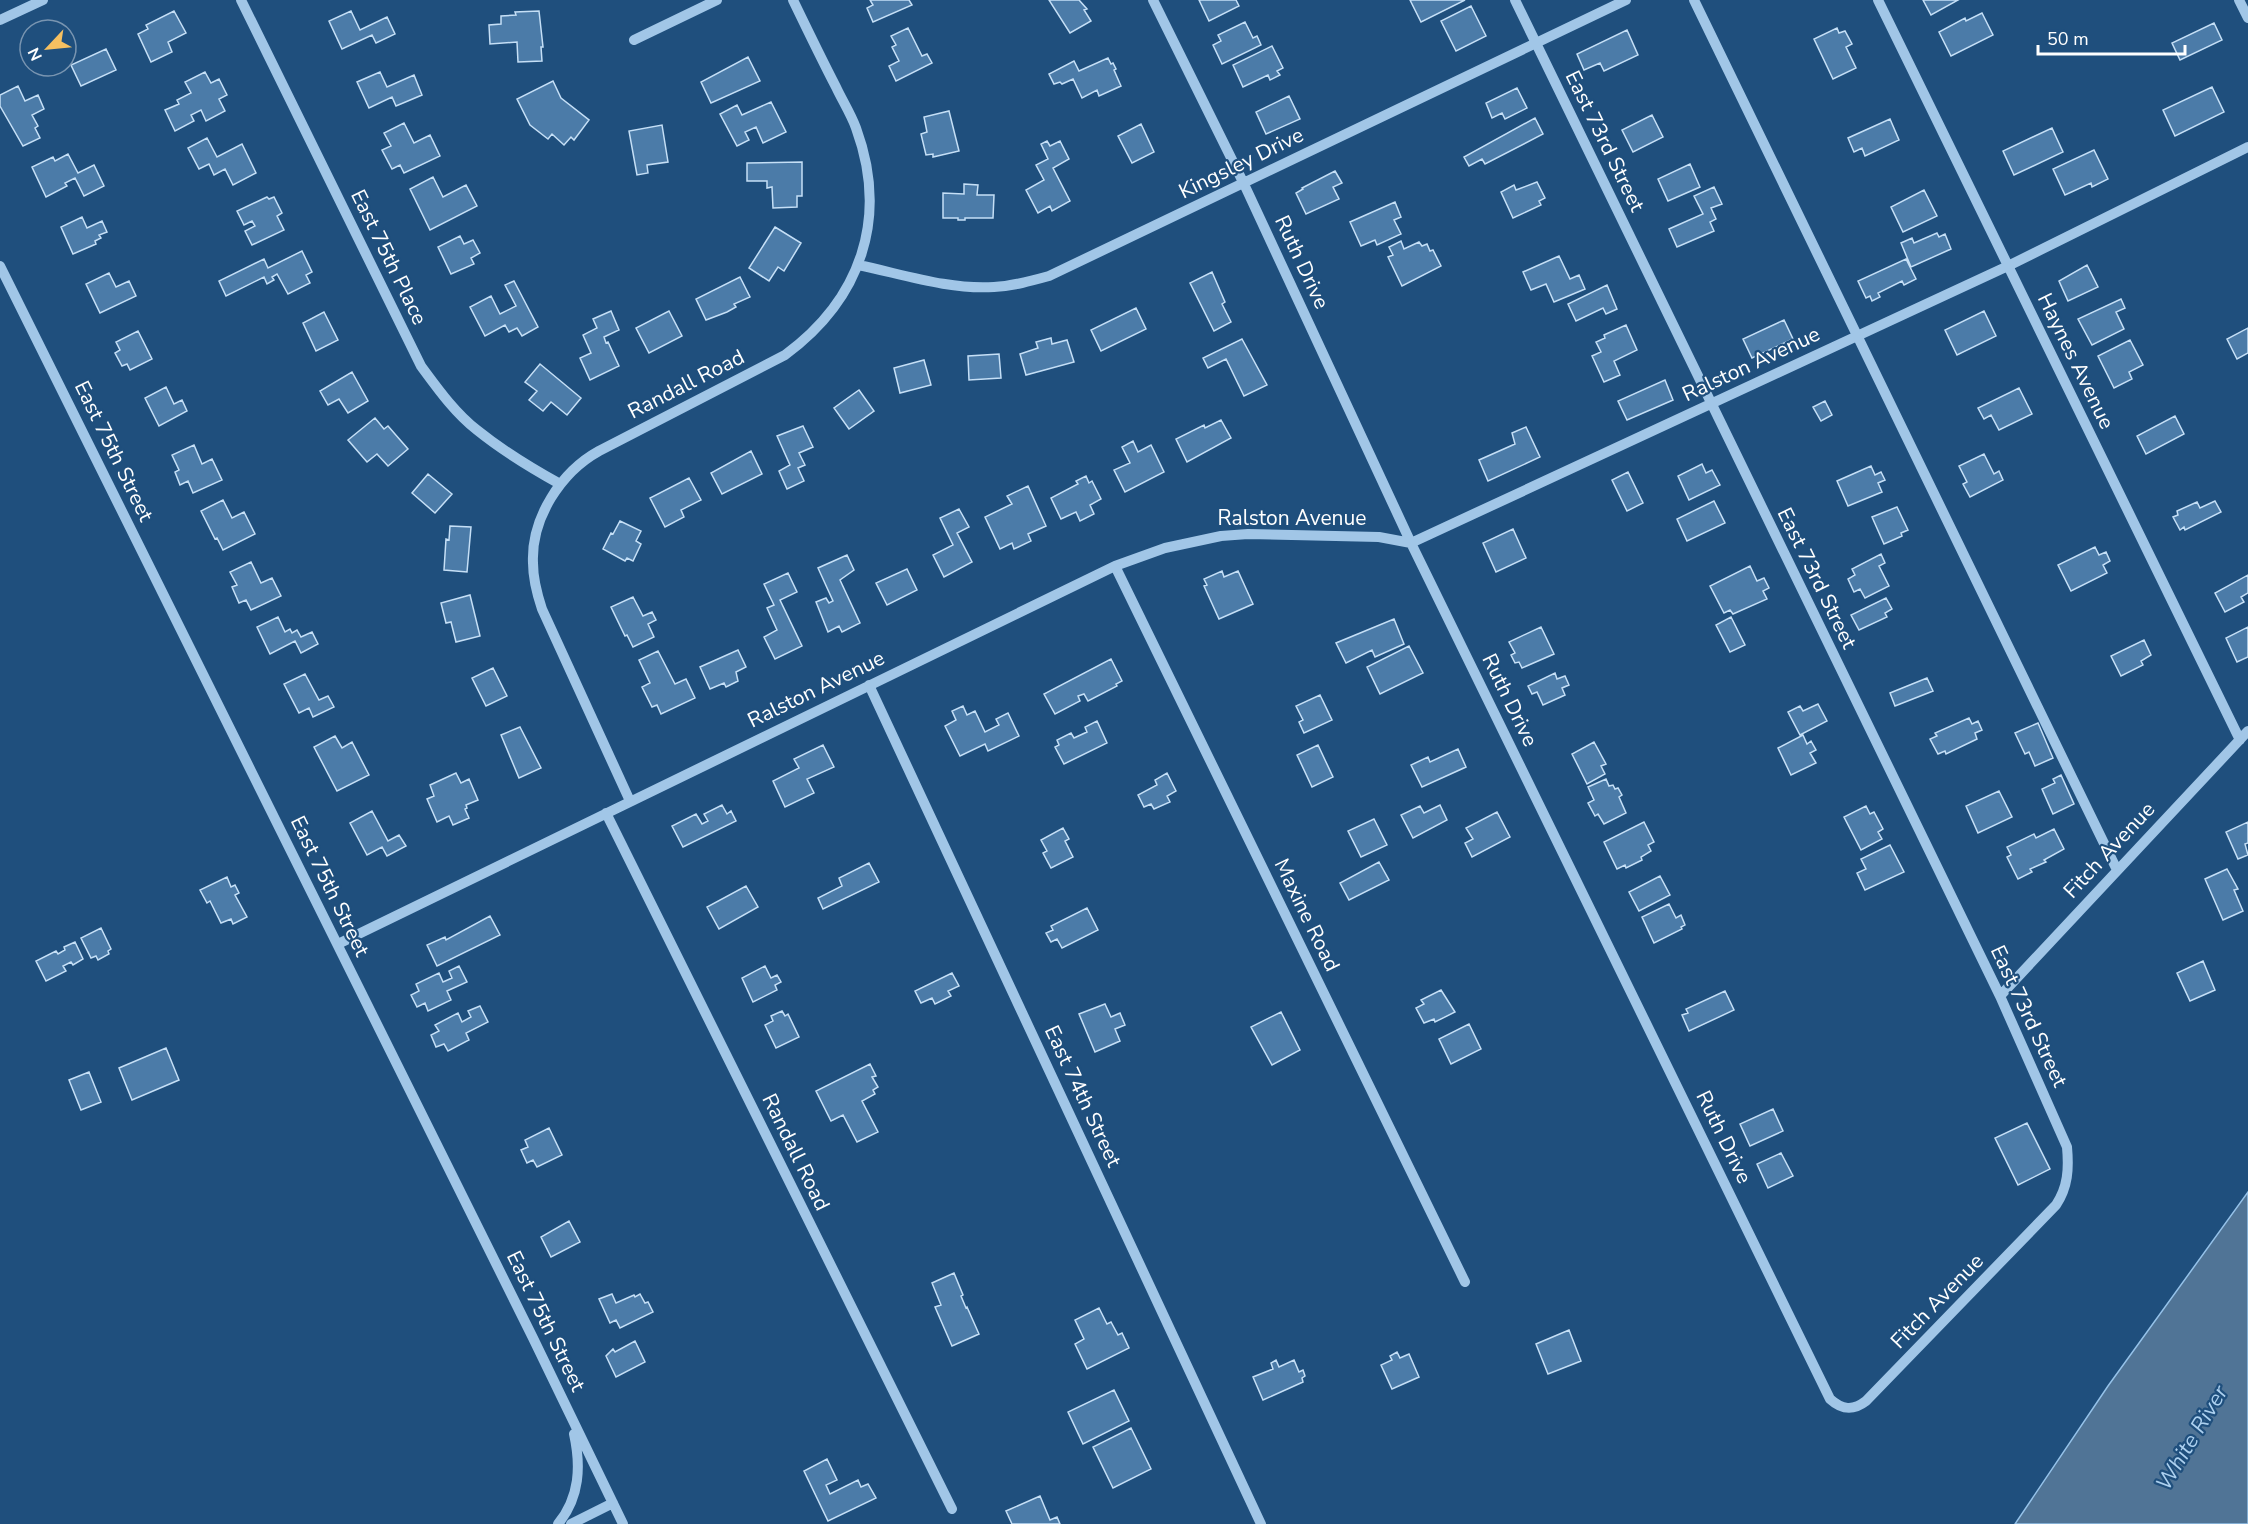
<svg xmlns="http://www.w3.org/2000/svg" width="2248" height="1524" font-family="'Nunito Sans',sans-serif">
<style>
.water{fill:#507496;stroke:#95c2e9;stroke-width:1.5}
.building{fill:#4b7ba8;stroke:#c5dff6;stroke-width:1.5}
.lines{fill:none;stroke-linecap:round;stroke-linejoin:round}
.minor{stroke:#a1c6e7;stroke-width:10}
.labels{text-anchor:middle;dominant-baseline:central;stroke-width:4.5;stroke-linejoin:round;paint-order:stroke}
.street-label{font-size:21px;fill:#fff;stroke:#1f4f7d}
.water-label{font-size:22px;font-style:italic;fill:#acd0ef;stroke:#1f4f7d}
</style>
<rect width="100%" height="100%" fill="#1f4f7d"/>
<path class="water" d="M2248,1192V1524H2015L2108,1386Z"/>
<path class="building" d="M870,0H909L912,5L873,22L867,8L873,5Z
M1049,0H1079L1087,9L1084,10L1091,21L1070,33Z
M1199,0H1236L1239,6L1209,21Z
M1410,0H1465L1421,22Z
M1923,0H1958L1931,15Z
M1471,6L1486,36L1456,51L1441,21Z
M174,11L186,33L168,42L172,52L151,62L138,34L148,29L146,25Z
M351,11L360,30L387,17L395,34L376,43L372,35L342,49L329,21Z
M539,11L543,47H541L542,61L518,62L517,42L490,44L489,25L501,24V16L516,15L515,12Z
M1982,13L1993,35L1951,56L1939,32L1965,18L1966,21Z
M1245,22L1253,38L1257,36L1261,45L1222,64L1213,45L1221,41L1218,35Z
M2214,23L2222,40L2180,60L2172,43Z
M908,28L922,56L927,54L932,63L896,81L889,66L899,61L892,47L896,45L891,36Z
M1837,28L1839,33L1845,31L1852,44L1846,47L1856,68L1833,79L1814,39Z
M1627,30L1638,55L1604,71L1600,63L1584,70L1577,54Z
M1272,46L1283,68L1277,71L1280,75L1270,80L1268,75L1243,87L1233,65Z
M106,49L116,70L81,86L71,65Z
M748,57L760,81L711,103L701,82Z
M1108,58L1111,64L1113,63L1116,69L1114,70L1121,86L1099,96L1097,90L1082,98L1073,79L1062,84L1060,82L1054,84L1049,74L1074,61L1079,71Z
M205,72L211,83L219,79L227,95L219,99L225,111L206,121L201,110L191,115L194,121L175,131L165,110L179,104L177,100L191,93L185,82Z
M380,72L387,87L414,75L422,95L396,106L392,97L369,108L357,82Z
M553,81L561,98L589,120L574,140L571,137L564,145L552,134L548,139L530,125L517,99Z
M18,86L25,101L38,95L44,109L32,115L38,126L35,128L40,138L23,146L0,106V95Z
M2212,87L2224,112L2175,136L2163,110Z
M1517,88L1527,108L1505,119L1502,113L1492,118L1486,103Z
M1289,96L1300,119L1266,134L1256,112Z
M771,102L786,132L763,143L756,127L745,132L749,140L737,146L720,114L737,105L742,115Z
M949,111L959,151L933,157V154L926,155L921,134L927,132L924,117Z
M1652,115L1663,137L1633,152L1622,130Z
M1535,118L1543,134L1485,164L1482,159L1469,166L1464,157Z
M1890,119L1899,140L1865,156L1862,148L1854,152L1848,138Z
M404,123L414,143L430,135L440,156L404,173L400,165L392,169L382,150L391,146L384,133Z
M1141,124L1154,152L1132,163L1118,136Z
M662,125L668,162L647,165L648,173L637,175L629,131Z
M2052,128L2063,152L2014,175L2003,151Z
M207,138L217,157L242,144L256,173L233,185L225,169L214,175L209,164L199,169L188,148Z
M1047,141L1050,146L1060,141L1069,159L1053,168L1070,201L1052,211L1050,206L1038,213L1026,190L1044,180L1036,165L1048,159L1041,144Z
M2094,150L2108,179L2092,187L2091,183L2065,195L2053,169Z
M68,154L78,173L94,165L104,186L84,196L75,178L65,183L67,186L46,197L32,167L53,157L55,161Z
M802,162V196H797V207L773,208L772,187L767,188V181H747V163Z
M1690,164L1700,187L1668,201L1658,179Z
M1335,171L1342,183L1333,187L1339,199L1306,214L1296,193L1303,189L1302,188Z
M433,177L443,197L466,185L477,206L430,230L410,189Z
M1537,182L1545,198L1539,201L1541,205L1513,218L1501,192L1514,185L1516,190Z
M964,184L978,185L977,195H994L993,218H965V220H958V218H943V193L964,194Z
M1714,187L1722,204L1711,208L1716,219L1710,222L1714,231L1677,247L1669,229L1703,214L1694,196Z
M1924,190L1937,216L1903,232L1891,207Z
M267,197L269,199L274,197L282,213L277,216L284,230L252,245L245,231L255,226L252,221L244,225L237,211Z
M1395,202L1401,217L1394,220L1401,234L1377,245L1375,240L1361,246L1350,222Z
M82,217L87,228L102,221L107,232L99,235L101,238L95,241L96,244L73,254L61,227Z
M775,227L801,243L784,271L778,267L769,281L749,268Z
M1937,233L1939,237L1945,234L1951,249L1911,267L1901,243L1912,238L1914,243Z
M460,236L464,244L473,240L480,253L471,258L474,264L451,274L438,247Z
M1401,241L1404,249L1419,242L1422,246L1427,244L1430,251L1433,250L1441,266L1402,286L1388,257L1393,255L1389,247Z
M302,251L312,272L306,275L310,283L288,294L277,274L272,277L274,280L267,284L264,277L226,296L219,281L264,259L268,268Z
M1559,256L1570,279L1579,275L1585,289L1554,302L1546,284L1531,290L1523,272Z
M1906,259L1916,279L1904,285L1902,281L1878,293L1880,297L1872,301L1870,296L1866,298L1858,281Z
M2087,265L2098,287L2068,301L2059,281Z
M1212,272L1225,302L1222,304L1231,322L1214,331L1190,283Z
M109,273L116,287L129,281L136,296L100,313L86,284Z
M740,277L750,297L734,304L736,307L727,312L706,320L696,299Z
M514,281L538,327L522,336L517,328L509,332L505,325L485,336L470,307L491,296L500,314L516,306L505,285Z
M1607,285L1617,309L1606,314L1603,308L1576,321L1568,304Z
M2121,299L2125,308L2116,312L2124,329L2092,345L2078,319Z
M1136,308L1146,329L1101,351L1091,330Z
M611,311L619,330L604,337L606,343L608,342L619,366L590,380L580,358L591,353L583,335L597,328L593,319Z
M669,311L682,336L649,353L636,328Z
M1984,311L1996,336L1957,355L1945,330Z
M324,312L338,340L316,351L303,323Z
M1784,320L1793,339L1752,358L1743,339Z
M1626,325L1637,350L1614,361L1620,375L1604,382L1592,356L1601,352L1596,342L1605,338L1604,335Z
M2248,328V353L2237,359L2227,339Z
M138,331L152,359L130,370L127,364L122,366L115,353L120,350L116,342Z
M1051,338L1052,344L1067,340L1074,362L1026,375L1020,354L1038,348L1036,342Z
M1242,339L1267,385L1244,396L1226,359L1208,368L1203,358Z
M2130,340L2143,365L2129,372L2132,379L2114,388L2098,356Z
M999,354L1001,378L969,380L968,356Z
M924,360L931,385L900,393L894,368Z
M540,364L581,398L567,415L551,402L543,411L529,400L537,391L525,382Z
M352,372L368,401L348,413L339,399L328,405L320,391Z
M1665,380L1673,400L1627,420L1618,401Z
M166,387L174,404L182,400L187,411L159,426L145,398Z
M2019,388L2032,414L1999,430L1991,415L1984,419L1978,408Z
M859,390L874,411L849,429L834,408Z
M1825,401L1832,415L1821,421L1813,407Z
M2175,416L2184,434L2146,454L2137,436Z
M375,418L384,429L388,426L408,449L388,466L377,454L367,462L348,440Z
M1221,420L1231,438L1187,462L1176,439L1204,425L1205,428Z
M803,426L813,447L799,453L805,465L798,468L804,481L787,489L779,471L790,465L777,436Z
M1526,427L1540,457L1488,481L1479,460L1515,444L1512,433Z
M1133,441L1138,452L1151,445L1164,472L1125,492L1114,470L1130,463L1122,447Z
M194,445L202,464L212,459L222,480L193,493L188,481L180,485L175,472L179,470L172,455Z
M751,451L762,474L722,494L711,473Z
M1984,454L1994,474L1999,471L2003,480L1970,497L1963,484L1967,482L1959,466Z
M1702,464L1706,473L1712,470L1720,485L1689,500L1678,476Z
M1871,466L1875,475L1881,472L1885,480L1878,483L1882,492L1848,506L1837,481Z
M1628,472L1643,503L1627,511L1612,480Z
M428,474L452,494L435,513L412,493Z
M1086,476L1089,483L1092,481L1101,499L1090,505L1094,514L1080,521L1076,512L1061,519L1051,498L1078,484L1076,481Z
M689,478L701,500L681,510L684,517L665,527L650,498Z
M1028,486L1046,526L1028,534L1031,541L1014,549L1012,543L1000,549L985,517L1012,504L1007,496Z
M223,500L232,518L244,512L255,534L223,550L217,538L215,539L201,511Z
M1714,501L1725,523L1687,541L1677,519Z
M2215,501L2221,512L2185,530L2184,527L2180,530L2173,517L2178,515L2177,511L2197,502L2200,508Z
M1897,507L1908,530L1901,533L1902,536L1884,544L1872,517Z
M959,509L969,527L957,533L972,562L944,577L933,555L953,545L940,518Z
M620,521L641,531L636,541L641,544L633,561L627,558L625,561L603,549L611,533L613,534Z
M450,526L471,527L467,572L444,570L446,539L449,540Z
M1513,529L1526,558L1496,572L1483,543Z
M2095,547L2099,555L2106,552L2110,561L2103,565L2107,573L2071,591L2058,565Z
M1881,554L1885,563L1879,566L1889,586L1865,598L1860,589L1854,592L1848,579L1855,575L1852,569Z
M847,555L854,570L840,580L860,623L842,632L839,626L828,632L816,602L826,598L829,603L833,601L818,568Z
M251,562L261,583L272,578L281,596L251,610L246,600L239,603L232,587L237,585L230,572Z
M1750,566L1757,581L1764,578L1769,588L1763,591L1767,599L1733,614L1730,610L1724,613L1710,586Z
M907,569L917,590L887,605L876,583Z
M1222,571L1224,577L1238,571L1253,604L1219,619L1204,586L1207,585L1204,579Z
M788,573L797,592L780,600L802,646L775,659L764,637L777,630L767,608L774,605L764,584Z
M2248,575V593L2241,597L2244,602L2225,612L2215,593Z
M470,595L480,636L456,642L451,622L446,623L441,603Z
M633,597L643,616L652,612L656,620L648,624L654,637L633,647L627,635L625,636L611,607Z
M1886,598L1892,609L1885,613L1887,617L1859,630L1851,615Z
M278,617L285,632L290,629L292,633L297,630L301,637L312,632L318,644L301,653L295,641L270,654L257,627Z
M1731,617L1745,645L1730,652L1716,625Z
M1394,619L1404,644L1375,657L1372,650L1346,663L1336,643Z
M1541,627L1554,654L1522,668L1519,662L1515,663L1511,655L1515,653L1509,642Z
M2248,627V657L2237,662L2226,638Z
M2144,640L2151,655L2141,661L2143,665L2121,676L2111,656Z
M1409,646L1423,673L1380,694L1367,667Z
M738,650L746,667L736,672L738,681L726,687L724,683L710,689L700,667Z
M658,651L675,684L686,679L695,698L661,714L657,705L652,707L642,687L650,683L639,660Z
M1111,659L1122,681L1116,684L1117,686L1088,701L1084,694L1078,696L1080,701L1055,714L1044,694Z
M493,668L507,696L486,706L472,678Z
M1555,673L1557,679L1565,676L1569,685L1562,688L1565,695L1543,705L1537,692L1532,694L1528,686Z
M305,674L319,700L328,696L334,707L313,717L309,708L299,713L284,684Z
M1927,678L1933,691L1895,706L1890,693Z
M1320,695L1332,720L1304,733L1299,722L1303,720L1296,706Z
M1818,704L1827,721L1800,735L1788,712L1800,706L1803,711Z
M963,706L967,715L975,711L985,732L999,725L996,719L1008,713L1019,736L988,751L985,744L960,756L945,726L956,720L952,711Z
M1969,718L1972,724L1978,721L1982,730L1975,733L1977,739L1946,754L1945,751L1938,754L1930,739L1937,736L1935,733Z
M1097,721L1107,743L1064,764L1055,747L1059,745L1057,740L1071,733L1074,738L1087,732L1085,727Z
M2038,723L2053,758L2035,766L2029,752L2025,754L2015,733Z
M520,727L541,768L519,778L501,735Z
M1803,735L1807,744L1811,741L1816,750L1810,753L1816,763L1791,775L1778,748Z
M335,736L342,748L352,742L369,775L337,791L314,747Z
M1594,742L1606,764L1601,766L1605,774L1587,784L1572,754Z
M823,745L834,767L807,779L814,793L785,807L773,781L799,768L794,759Z
M1318,745L1333,777L1312,787L1297,755Z
M1458,749L1466,767L1422,787L1411,765L1428,757L1430,762Z
M456,773L461,783L469,779L478,800L466,805L467,808L465,809L469,818L453,825L449,816L437,822L427,799L434,796L430,785Z
M1167,773L1176,791L1167,796L1170,802L1154,809L1151,804L1144,807L1138,795L1157,785L1155,780Z
M2061,775L2074,804L2053,814L2042,789L2055,783L2053,779Z
M1606,779L1609,786L1613,785L1615,789L1618,788L1622,795L1619,797L1626,813L1604,824L1598,814L1595,816L1588,803L1594,800L1588,787Z
M1999,791L2012,817L1978,833L1966,806Z
M722,805L727,814L731,811L736,821L683,847L672,826L696,814L702,824L708,821L704,814Z
M1440,805L1447,820L1413,838L1401,815L1420,806L1424,813Z
M1866,806L1870,814L1874,812L1883,829L1878,832L1882,839L1861,850L1844,817Z
M372,811L388,841L399,835L406,846L387,856L382,847L367,855L350,823Z
M1497,812L1510,837L1472,857L1465,843L1473,839L1466,828Z
M1374,819L1387,845L1361,857L1348,831Z
M1644,822L1654,842L1648,845L1651,851L1641,857L1642,860L1626,868L1625,865L1617,869L1604,842Z
M2248,822V843L2245,844L2248,855L2238,859L2226,832Z
M1063,828L1069,839L1065,841L1073,857L1051,868L1043,853L1047,851L1041,840Z
M2054,829L2064,849L2044,860L2046,862L2030,869L2032,872L2018,879L2007,857L2011,855L2007,847L2034,834L2036,838Z
M1890,845L1904,872L1865,890L1857,873L1866,869L1861,859Z
M1379,862L1389,880L1349,900L1340,883Z
M869,863L879,882L823,909L818,898L842,886L839,878Z
M2227,869L2238,889L2234,890L2243,911L2223,920L2205,879Z
M1660,876L1670,895L1639,911L1629,892Z
M227,877L231,887L235,885L239,893L235,895L247,917L233,924L231,919L221,923L210,901L207,903L200,890Z
M746,886L758,907L719,929L707,907Z
M1669,904L1676,918L1681,915L1685,925L1681,927L1682,929L1654,943L1642,917Z
M1087,908L1098,930L1062,948L1057,939L1051,942L1046,933L1053,930L1051,926Z
M490,916L500,935L437,966L427,945L445,937L446,940Z
M101,928L111,949L108,951L109,954L98,960L96,956L91,958L81,938Z
M75,942L83,959L73,965L71,962L63,966L66,971L46,981L36,961L56,951L58,954L65,950L64,947Z
M2203,961L2215,990L2190,1001L2177,973Z
M459,966L467,982L447,991L451,1000L428,1011L425,1003L417,1007L411,995L419,991L416,984L439,973L443,982L452,978L449,971Z
M765,966L771,978L777,975L781,982L775,985L777,990L753,1002L742,978Z
M952,973L959,986L948,991L951,996L935,1004L932,998L921,1003L915,991Z
M1441,990L1455,1012L1435,1022L1434,1019L1424,1023L1416,1008L1424,1004L1421,1000Z
M1725,991L1734,1010L1689,1031L1682,1015L1688,1013L1686,1009Z
M1105,1004L1111,1017L1120,1013L1125,1025L1115,1029L1120,1041L1095,1052L1079,1014Z
M480,1006L488,1022L466,1033L469,1040L448,1051L444,1044L436,1047L431,1035L439,1031L435,1025L458,1013L462,1022L471,1017L468,1011Z
M782,1011L785,1016L788,1014L799,1037L776,1048L765,1025L773,1021L771,1016Z
M1281,1012L1300,1050L1272,1065L1251,1027Z
M1469,1024L1481,1049L1451,1064L1439,1039Z
M166,1048L179,1080L132,1100L119,1068Z
M870,1064L876,1076L872,1077L878,1087L873,1090L875,1094L862,1101L878,1132L857,1142L843,1115L831,1121L816,1091Z
M89,1072L101,1102L81,1110L69,1080Z
M1773,1109L1783,1131L1750,1146L1740,1124Z
M2027,1123L2050,1169L2018,1185L1995,1138Z
M549,1128L562,1155L537,1167L533,1160L527,1163L521,1150L528,1147L525,1140Z
M1781,1153L1793,1176L1768,1188L1757,1164Z
M569,1221L580,1242L551,1257L541,1237Z
M954,1273L963,1295L961,1296L966,1308L967,1307L979,1334L952,1346L935,1307L941,1305L932,1283Z
M612,1294L616,1303L634,1295L635,1297L640,1294L645,1303L648,1302L653,1312L620,1328L616,1320L610,1323L599,1299Z
M1099,1308L1107,1324L1111,1322L1118,1335L1122,1333L1129,1348L1087,1369L1075,1344L1084,1339L1075,1320Z
M1569,1330L1581,1361L1548,1374L1536,1344Z
M635,1341L645,1362L616,1377L606,1356L613,1349L615,1352Z
M1397,1352L1400,1358L1409,1354L1419,1377L1392,1389L1381,1365L1392,1360L1390,1356Z
M1276,1360L1279,1367L1294,1360L1299,1372L1303,1370L1305,1376L1302,1378L1303,1382L1263,1400L1253,1377L1273,1369L1271,1363Z
M1114,1390L1129,1421L1083,1444L1068,1412Z
M1131,1428L1151,1469L1113,1488L1093,1447Z
M827,1459L837,1480L826,1485L830,1494L858,1480L861,1487L868,1484L876,1498L828,1521L804,1471Z
M1040,1496L1050,1520L1057,1517L1060,1524H1012L1006,1511Z"/>
<g class="lines">
<path class="minor" d="M241,0L421,366C438,389 455,413 477,430C503,451 531,468 560,484
M1153,0L1244,184L1411,543L1830,1399C1842,1410 1853,1411 1866,1401L2056,1205C2068,1187 2069,1169 2067,1147L2000,996L1515,0
M1694,0L2117,870
M1878,0L2240,740
M2239,0L2248,18
M0,20L43,0
M634,40L717,0
M858,265C902,274 949,290 994,287C1013,286 1031,281 1049,276L1626,0
M0,266L533,1338L623,1524
M1115,566L1465,1282
M869,685L1261,1524
M630,801L542,609C537,594 533,579 533,563C531,518 561,472 599,451L785,355C861,299 889,218 856,128C851,114 842,100 836,87C821,58 807,29 793,0
M606,813L952,1509
M338,944L1115,566L1165,548L1221,536L1248,534L1379,537L1411,543L2008,266L2248,147
M2000,996L2248,731
M558,1524C580,1497 581,1466 574,1434
M571,1524L613,1503"/>
</g>
<g class="labels">
<g class="street-label">
<text transform="translate(1605 141) rotate(64)">East 73rd Street</text>
<text transform="translate(1241 163) rotate(-26)">Kingsley Drive</text>
<text transform="translate(389 257) rotate(64)">East 75th Place</text>
<text transform="translate(1302 262) rotate(65)">Ruth Drive</text>
<text transform="translate(2076 361) rotate(64)">Haynes Avenue</text>
<text transform="translate(1751 364) rotate(-25)">Ralston Avenue</text>
<text transform="translate(686 384) rotate(-27)">Randall Road</text>
<text transform="translate(114 451) rotate(64)">East 75th Street</text>
<text x="1292" y="518">Ralston Avenue</text>
<text transform="translate(1817 578) rotate(64)">East 73rd Street</text>
<text transform="translate(816 689) rotate(-26)">Ralston Avenue</text>
<text transform="translate(1510 700) rotate(64)">Ruth Drive</text>
<text transform="translate(2109 850) rotate(-47)">Fitch Avenue</text>
<text transform="translate(330 886) rotate(64)">East 75th Street</text>
<text transform="translate(1307 915) rotate(64)">Maxine Road</text>
<text transform="translate(2029 1016) rotate(65)">East 73rd Street</text>
<text transform="translate(1083 1096) rotate(65)">East 74th Street</text>
<text transform="translate(1724 1137) rotate(64)">Ruth Drive</text>
<text transform="translate(796 1152) rotate(64)">Randall Road</text>
<text transform="translate(1937 1301) rotate(-46)">Fitch Avenue</text>
<text transform="translate(546 1321) rotate(64)">East 75th Street</text>
</g>
<g class="water-label">
<text transform="translate(2192 1438) rotate(-59)">White River</text>
</g>
</g>
<g transform="translate(48 48) rotate(244)"><circle r="28" fill="#1f4f7d" stroke="#7995b1" stroke-width="1.5"/>
<path d="M0-4.5L10 22L0 15L-10 22Z" fill="#f6c061"/>
<text y="-9" font-size="16" font-weight="bold" text-anchor="middle" fill="#ffffff">N</text>
</g>
<path d="M2038 45v9h147v-9" fill="none" stroke="#ffffff" stroke-width="3"/>
<text x="2047" y="45" font-size="18" fill="#ffffff" stroke="#1f4f7d" stroke-width="4.5" paint-order="stroke">50 m</text>
</svg>
